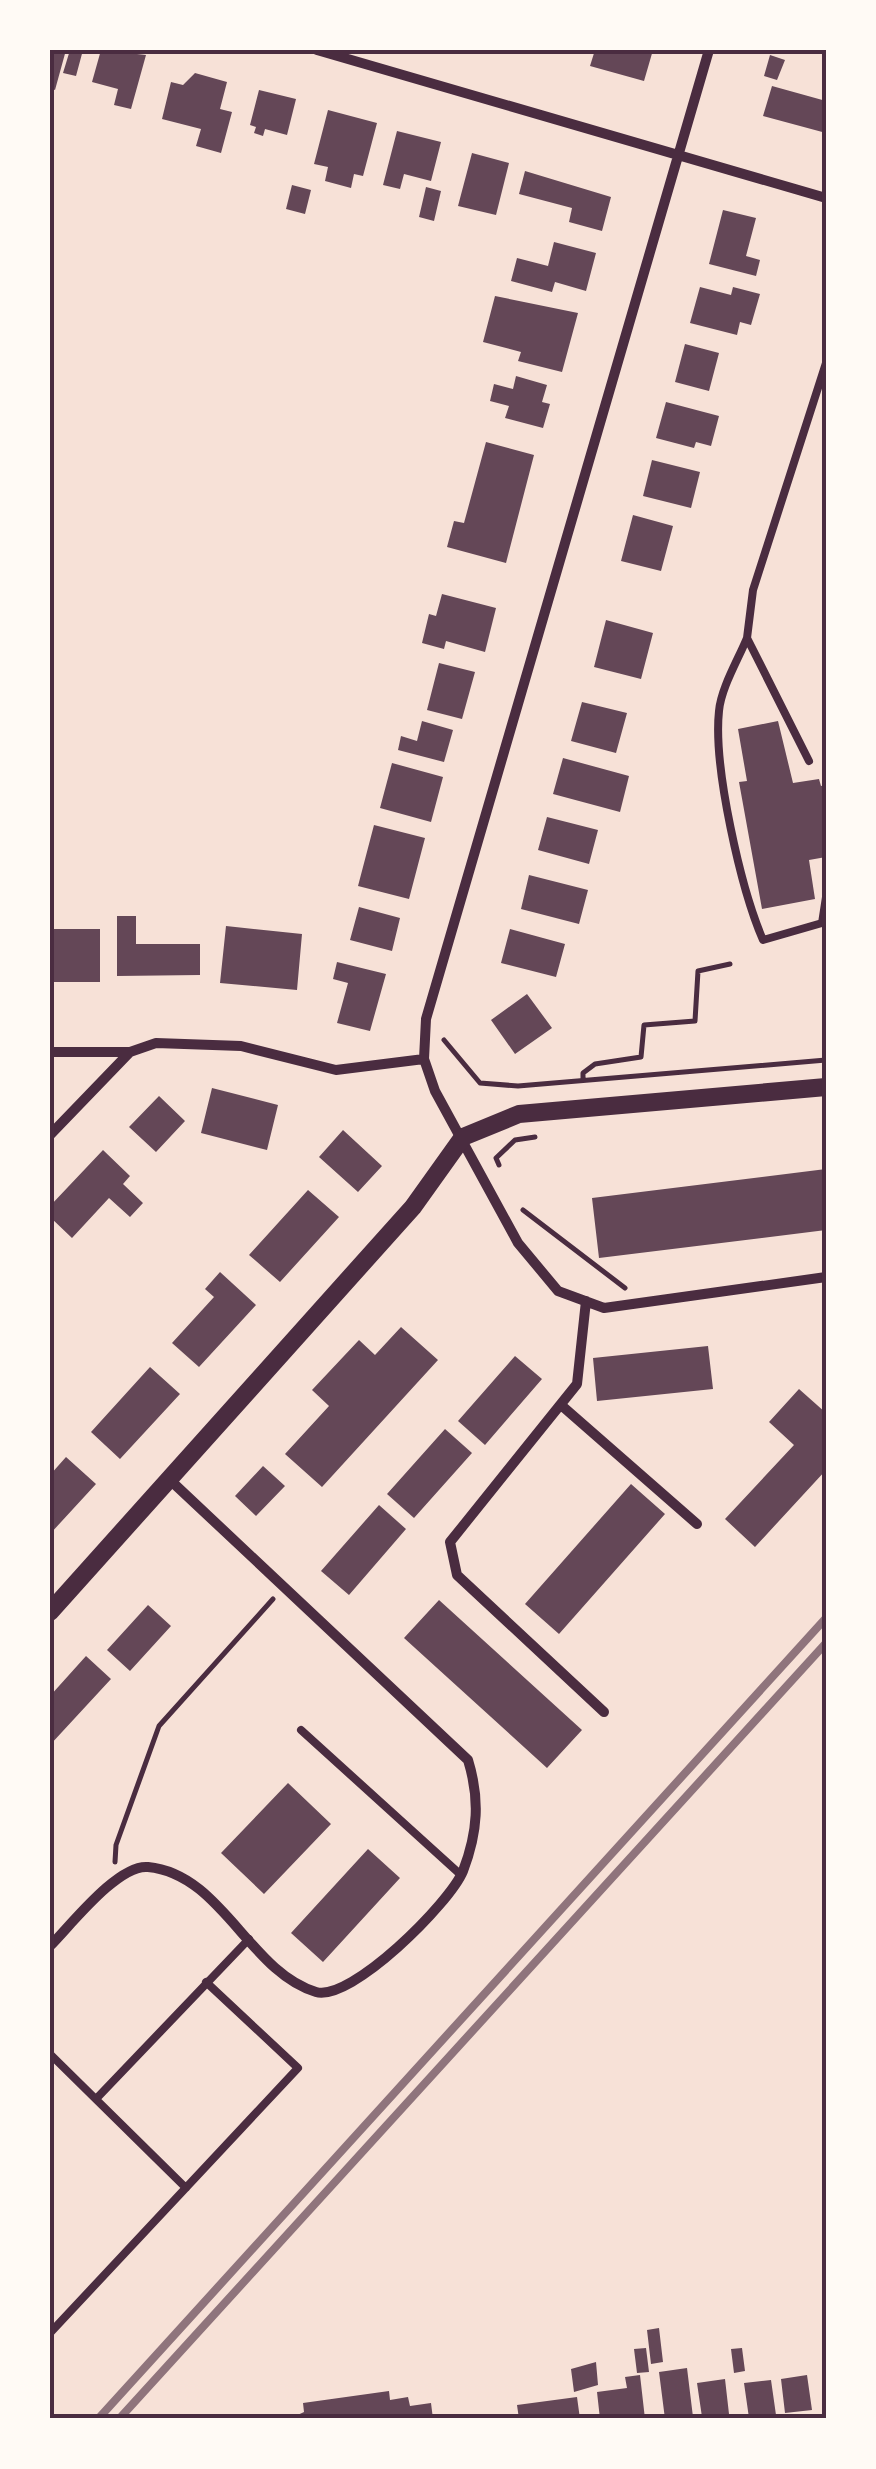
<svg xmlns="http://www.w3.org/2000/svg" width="876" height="2469" font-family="'Golos Text',sans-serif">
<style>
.building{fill:#644757}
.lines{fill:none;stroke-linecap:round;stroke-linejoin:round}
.path{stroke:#4a2c40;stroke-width:5}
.service{stroke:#4a2c40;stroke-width:8}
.minor{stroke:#4a2c40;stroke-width:10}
.tertiary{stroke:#4a2c40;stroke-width:18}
.rail{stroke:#8f747c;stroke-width:8}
.neatline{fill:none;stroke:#4a2c40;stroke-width:4}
</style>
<rect width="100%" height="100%" fill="#f7e1d7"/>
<path class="building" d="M50,50H66L55,90L50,88Z
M70,50H83L76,76L63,73Z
M101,50L146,55L131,109L114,105L118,89L92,82Z
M595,50H653L644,81L590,66Z
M770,55L785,60L777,80L764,76Z
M195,73L227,82L220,109L232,112L221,153L196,146L201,129L162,119L171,82L183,85Z
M772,86L826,101V133L763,116Z
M259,90L296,99L287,135L265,129L263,136L254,133L256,127L250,125Z
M328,110L377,123L363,176L354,174L351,188L325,181L328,167L314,164Z
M397,131L441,142L431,181L404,174L400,189L383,185Z
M472,153L509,163L496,215L458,206Z
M525,171L611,197L602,231L569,222L572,208L519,194Z
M292,185L311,190L305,214L286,209Z
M426,187L441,191L434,221L419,217Z
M723,210L756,218L746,256L760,260L756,276L709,264Z
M554,242L596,253L586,291L555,282L552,292L511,281L517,258L548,266Z
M700,287L731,295L733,287L760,294L751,325L740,322L737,335L690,323Z
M495,296L578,313L562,372L518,361L521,352L483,342Z
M685,344L719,353L709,391L675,382Z
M516,376L547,385L542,402L550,404L543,428L505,418L509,406L490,401L494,384L513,389Z
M666,402L719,416L711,446L696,442L694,448L656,438Z
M486,442L534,455L506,563L447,547L454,521L464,523Z
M652,460L700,472L691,508L643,496Z
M633,515L673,526L661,571L621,561Z
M442,594L496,608L485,652L446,641L444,649L422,643L429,614L436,616Z
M606,620L653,633L641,679L594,667Z
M439,663L475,672L462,719L427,710Z
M582,702L627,713L616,753L571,741Z
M422,721L453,730L444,762L398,750L401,736L417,741Z
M778,721L793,783L819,779L821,786L826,785V857L809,860L815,899L762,909L739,782L747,781L738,729Z
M563,758L629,776L620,812L553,794Z
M392,763L443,777L431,822L380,808Z
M547,817L598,830L589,864L538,850Z
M374,825L425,838L409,899L358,886Z
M529,875L588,890L579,924L521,909Z
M359,907L400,918L392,951L350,940Z
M117,916H136V944H200V975L117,976Z
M226,926L302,934L297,990L220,983Z
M50,929H100V982H50Z
M510,929L565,944L556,977L501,963Z
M337,962L386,974L370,1031L337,1023L348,983L333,979Z
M527,994L552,1028L515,1054L491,1020Z
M212,1088L278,1105L267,1150L201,1133Z
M159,1096L185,1121L156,1152L129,1127Z
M343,1130L382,1166L358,1192L319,1157Z
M103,1150L130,1176L123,1184L143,1203L130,1217L109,1198L72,1238L50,1217V1206Z
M826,1169V1230L599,1258L592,1198Z
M308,1190L339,1217L280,1282L249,1255Z
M220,1272L256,1305L199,1367L172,1343L214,1297L205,1289Z
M401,1327L438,1360L322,1487L285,1454L329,1406L312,1390L359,1340L375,1355Z
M708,1346L713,1389L597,1401L593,1358Z
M515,1356L542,1379L485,1445L458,1421Z
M150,1367L180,1394L120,1459L91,1432Z
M799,1389L826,1413V1470L755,1547L725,1519L794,1445L769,1422Z
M445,1429L472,1453L414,1518L387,1494Z
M66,1457L96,1484L50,1534V1475Z
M263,1466L285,1486L256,1516L235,1496Z
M631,1484L665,1514L559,1634L525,1604Z
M379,1505L406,1529L349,1595L321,1571Z
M439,1600L582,1730L547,1768L404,1638Z
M148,1605L171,1626L130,1671L107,1650Z
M86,1656L111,1679L50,1745V1696Z
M288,1783L331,1824L264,1894L221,1853Z
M368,1849L400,1878L323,1962L291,1933Z
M659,2328L663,2362L651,2364L647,2330Z
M646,2348L649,2372L637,2373L634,2349Z
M742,2348L745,2371L734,2373L731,2349Z
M596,2362L598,2385L574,2392L571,2369Z
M687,2368L693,2417L665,2419L659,2372Z
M640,2375L645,2419H600L597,2392L627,2388L625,2377Z
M807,2375L812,2410L785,2413L781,2379Z
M725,2379L729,2414L702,2417L697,2383Z
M771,2380L776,2415L749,2418L744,2383Z
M389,2391L390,2400L408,2397L410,2406L431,2403L433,2419H289L304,2412L303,2403Z
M577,2397L580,2419H519L517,2405Z"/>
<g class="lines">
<path class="path" d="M444,1040L480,1083L518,1086L826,1060
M583,1080V1073L595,1064L641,1057L644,1025L695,1021L698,971L730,964
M499,1165L496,1158L515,1140L535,1137
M523,1210L625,1288
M115,1862L116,1845L159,1726L273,1599"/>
<path class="service" d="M747,638C738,660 721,688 719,711C713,767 741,889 763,940L822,923L826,897
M809,761L747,638L753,590L826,363
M301,1730L461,1875
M50,2054L186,2188
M96,2099L249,1939
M50,2333L298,2068L206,1982"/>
<path class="minor" d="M317,50L826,198
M709,50L426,1019L424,1059L435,1091L518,1243L558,1291L604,1308L826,1277
M50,1052H130L156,1043L241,1046L336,1070L424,1059
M50,1135L130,1052
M586,1301L577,1384L450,1542L457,1575L604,1712
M561,1405L697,1524
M50,1946C71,1925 118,1864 148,1867C222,1874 249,1972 316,1992C351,2002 450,1903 463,1871C478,1832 480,1799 468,1760L169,1479"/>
<path class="tertiary" d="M50,1612L413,1207L463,1137L519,1114L826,1087"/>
<path class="rail" d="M98,2419L826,1618
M119,2419L826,1643"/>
</g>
<rect width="876" height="2469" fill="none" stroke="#fffaf5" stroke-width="105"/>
<rect x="52" y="52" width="772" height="2364" class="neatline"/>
</svg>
